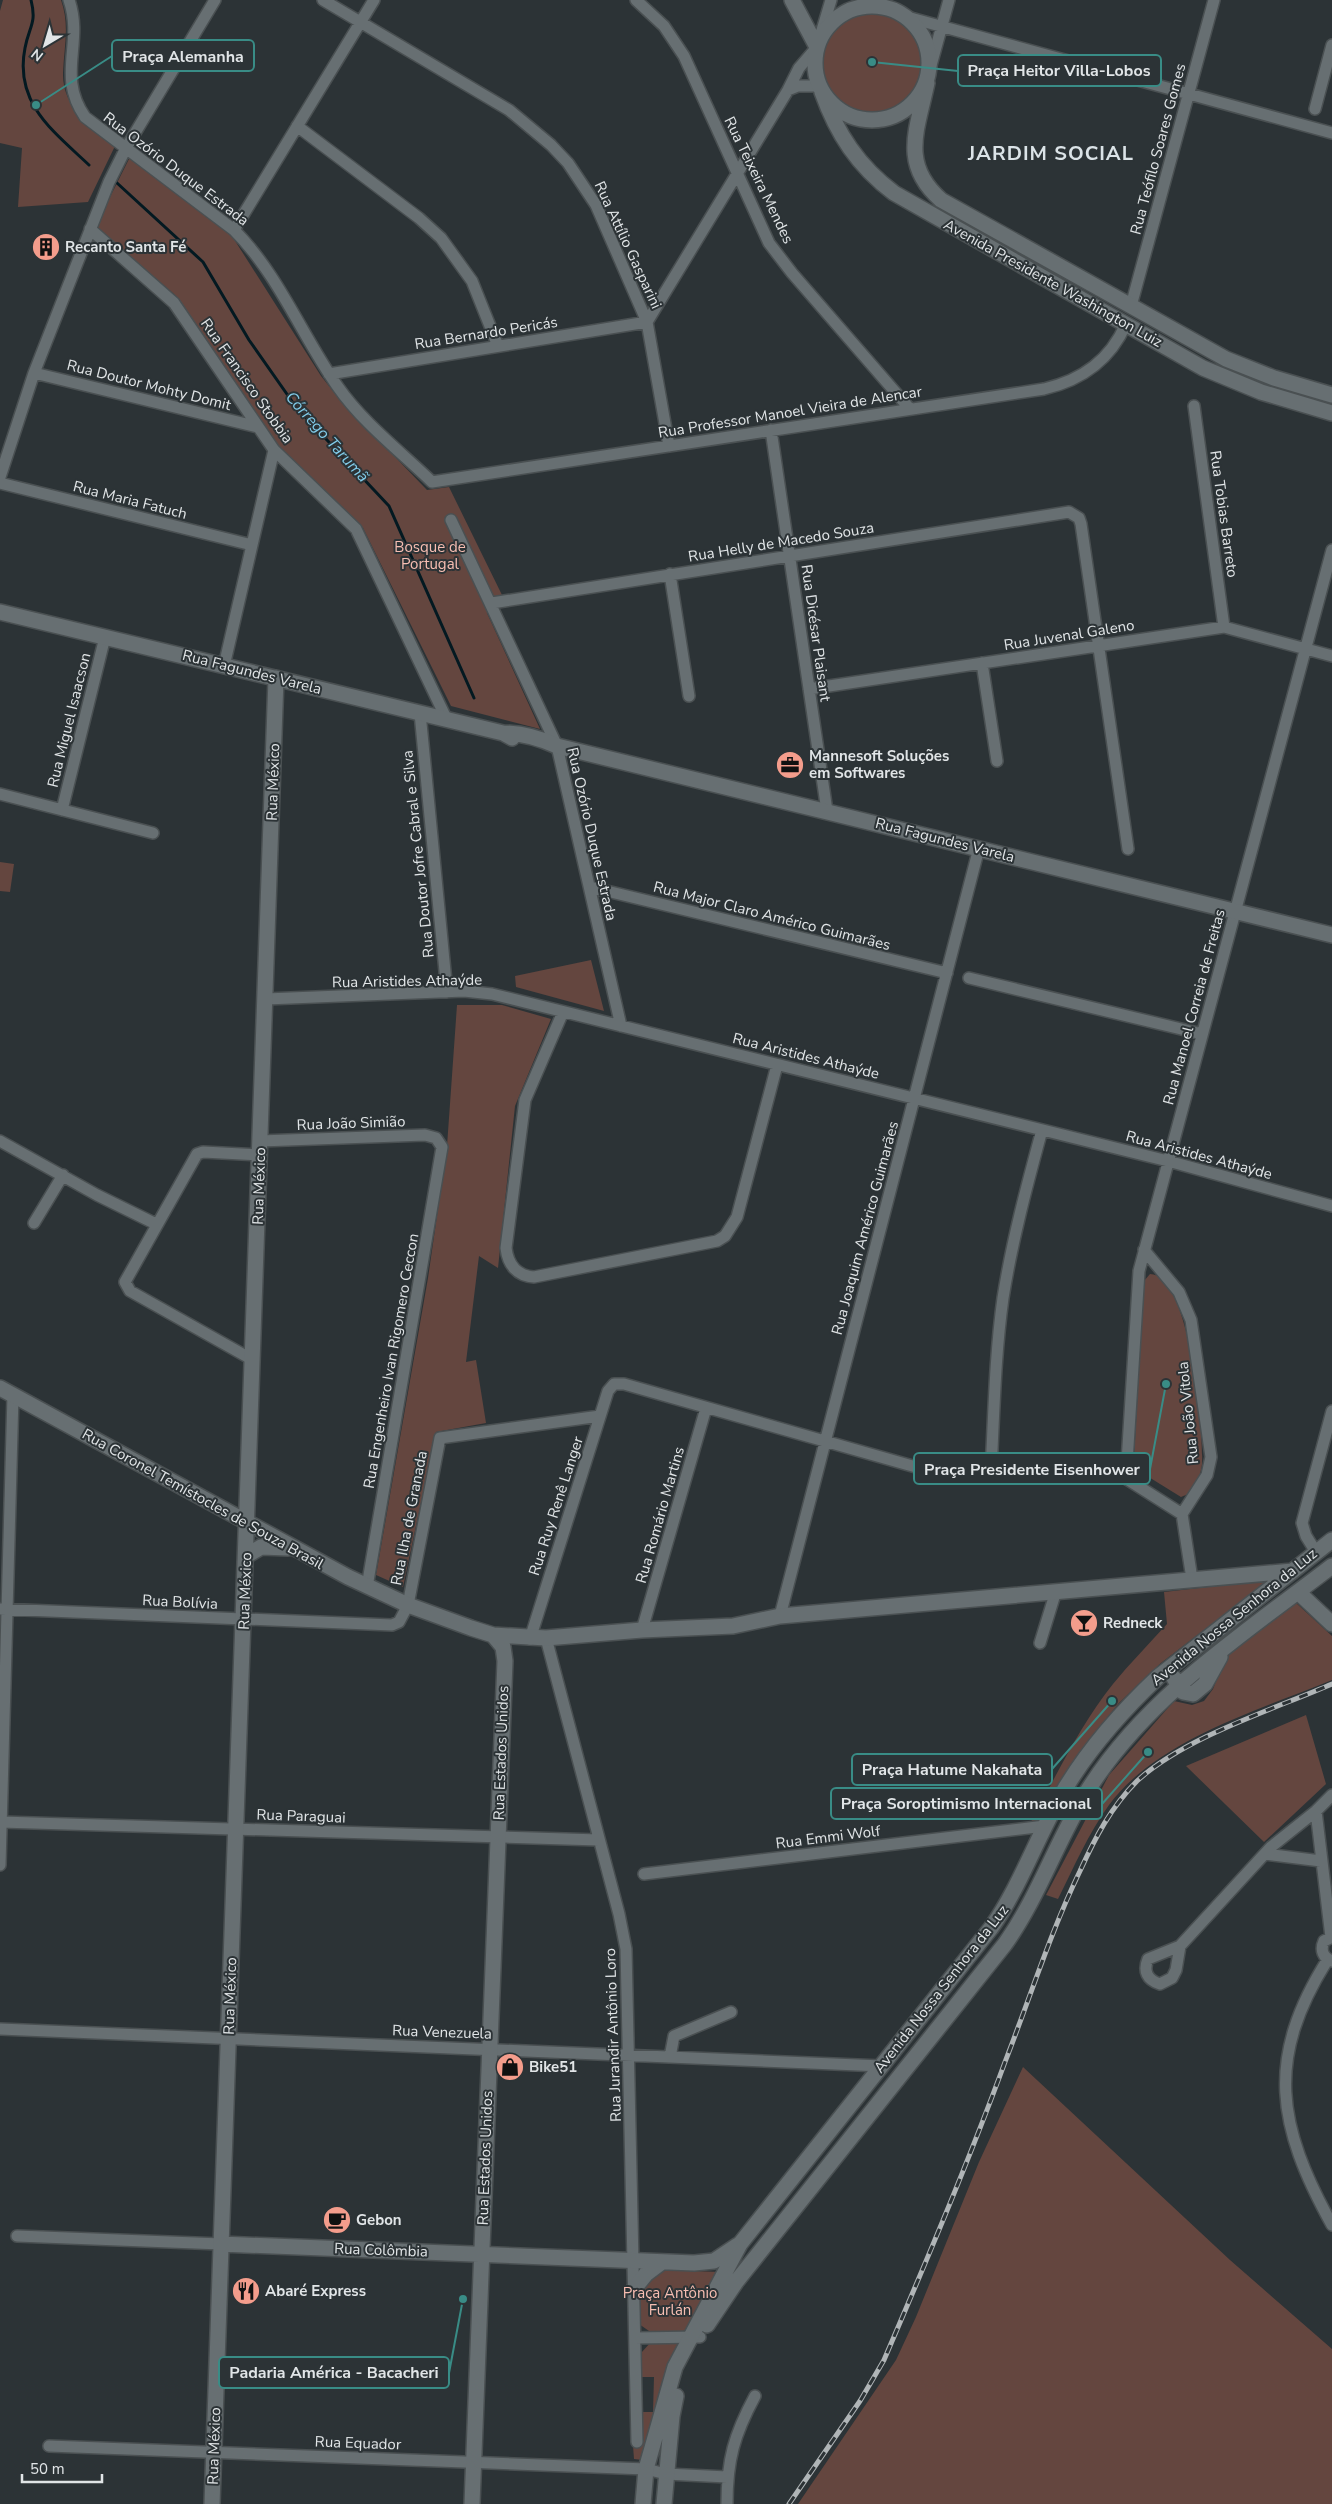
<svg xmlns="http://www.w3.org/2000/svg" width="1332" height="2504" font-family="'Nunito Sans',sans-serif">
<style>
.green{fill:#64463f}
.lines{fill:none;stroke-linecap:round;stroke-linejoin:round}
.stream{stroke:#031921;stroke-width:3}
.street-casing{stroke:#4a5052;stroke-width:14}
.secondary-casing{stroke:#4a5052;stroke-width:18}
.street{stroke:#676f72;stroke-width:11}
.secondary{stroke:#676f72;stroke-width:15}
.rail-casing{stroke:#b0b5b7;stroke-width:5}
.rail{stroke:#2c3336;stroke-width:3;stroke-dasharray:9;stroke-linecap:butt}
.labels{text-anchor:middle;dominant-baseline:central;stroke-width:4;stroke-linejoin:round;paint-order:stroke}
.street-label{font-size:15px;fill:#e1e5e7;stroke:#2c3336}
.poi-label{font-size:15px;font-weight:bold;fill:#e1e5e7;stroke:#2c3336;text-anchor:start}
.park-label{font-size:15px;fill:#f7beb2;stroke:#2c3336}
.water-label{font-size:16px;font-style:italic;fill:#82cdeb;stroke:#2c3336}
.district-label{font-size:20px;font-weight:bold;letter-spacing:1px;fill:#dbe3e7;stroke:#2c3336}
.leader{fill:none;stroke:#398c86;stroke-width:2}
.callout-dot{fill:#398c86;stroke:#2c3336;stroke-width:2}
.callout{fill:#2c3336;stroke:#398c86;stroke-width:2}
.callout-label{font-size:16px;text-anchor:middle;font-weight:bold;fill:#e1e5e7}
</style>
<rect width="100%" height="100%" fill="#2c3336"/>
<path class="green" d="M3,0H61C70,25 64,47 63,73C62,106 91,130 115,146L88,202L18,207L22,148L0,143V11Z
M820 63a52 52 0 1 1 104 0a52 52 0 1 1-104 0Z
M130,157L232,236L321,376L341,401L427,490L449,487L502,595L493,597L487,605V613L540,729L451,706L363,528L275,443L174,294L95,227Z
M0,862L14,864L10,892L0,891Z
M591,960L604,1011L516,987L515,976Z
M457,1005H502L551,1019L515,1106L498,1268L479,1256L466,1362L476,1360L486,1423L436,1432L403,1587L376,1575L428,1278L447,1146Z
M1150,1274C1190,1274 1204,1432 1202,1464C1201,1474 1197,1483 1193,1492L1181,1497L1139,1471L1134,1458L1144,1281Z
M1269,1580L1161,1663L1119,1703L1088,1741L1041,1821L1031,1822C1056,1776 1080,1725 1113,1684C1130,1663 1149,1644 1167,1624L1164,1592Z
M1294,1601L1332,1636V1680C1259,1710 1157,1740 1109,1805C1088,1834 1074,1867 1058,1899L1046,1895L1109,1775L1174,1701L1192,1705L1204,1701L1213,1689L1226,1656Z
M1306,1715L1326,1784L1264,1842L1186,1766Z
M1023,2067L1230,2260L1332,2349V2504H798L896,2360L916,2317L979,2162Z
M663,2270L720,2272L688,2331H649L639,2324C639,2292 636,2288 663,2270Z
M651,2342H682L643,2460L634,2459L633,2446L642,2445L641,2412H653L654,2377H642L641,2353Z"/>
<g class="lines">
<path class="stream" d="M31,0C37,24 29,26 25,48C14,103 53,131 89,165
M117,183L203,262L249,340L296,407L389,506L474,698"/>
<defs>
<path id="street" d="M69,0C84,44 56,75 85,117L234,230C279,275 302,336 338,387C363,423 401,452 432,482L1044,389C1083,380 1110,360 1126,324
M323,0L509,110L551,145L568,163L596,205L647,322L669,446
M636,0L664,26L684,56L769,243L792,273L910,409
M907,17L1332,133
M930,69L949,0
M788,90L798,86H819
M1315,109L1332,45
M297,126L419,218L441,238L472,281L498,346
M90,229L174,303L274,450L356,529L447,720
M234,230L374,0
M1131,306L1214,0
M34,373L258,427
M329,374L647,322L788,90L799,68L817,47L831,0
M1194,406L1224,627
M771,430L827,811
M0,477L34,373L109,182L126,148L215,0
M0,483L252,545
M451,520L557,746L621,1026
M670,574L689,696
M492,603L1069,512L1079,518L1081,524L1128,849
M982,663L997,761
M224,666L274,450
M809,689L1224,627L1332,656
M420,713L447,992
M0,794L153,833
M62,810L105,637
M590,887L947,973
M969,978L1202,1034
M266,999L464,991L492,994L1168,1161L1332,1206
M563,1012L525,1100L506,1248C508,1265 517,1276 534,1277L717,1241L725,1236L737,1217L777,1065
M0,1141L97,1195L156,1224
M260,1141L425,1135L436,1138L442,1147L367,1587
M34,1223L63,1175
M1144,1250L1179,1292L1191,1320L1211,1457L1207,1475L1182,1514L1192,1579
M253,1360L130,1291L125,1282L197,1154L203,1152L260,1155
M991,1470C994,1413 995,1355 1003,1298C1012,1241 1027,1185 1042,1130
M1126,1478L1139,1271L1332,550
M1316,1552L1306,1536L1302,1523L1332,1411
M0,1609L392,1625L399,1622L408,1605L440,1438L600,1416
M780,1616L979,848
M642,1630L706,1408
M546,1638L619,1914L626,1949L637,2442
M530,1639L608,1391L614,1384H624L937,1473L1100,1462L1182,1514
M1040,1643L1056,1591
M1316,1811L1331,1937
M1,1822L599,1840
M1265,1854L1321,1861
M0,1865L13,1395
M644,1874L1045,1826
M1332,1937L1324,1941C1320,1950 1323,1958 1332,1961
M1180,1946L1176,1970L1172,1978L1160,1984C1147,1980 1143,1971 1148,1959L1180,1946L1271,1847L1316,1811L1332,1795
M1328,1959C1265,2059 1277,2125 1332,2225
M0,2029L882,2066
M670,2057L674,2036L731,2012
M17,2236L221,2244
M635,2338L700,2337
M49,2446L646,2469L666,2474L727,2477
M727,2504C727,2460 734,2435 755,2396"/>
<path id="secondary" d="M792,0L817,47
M815 63a57 57 0 1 1 114 0a57 57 0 1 1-114 0Z
M927,83C917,130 900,164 941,200L1226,359L1274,378L1332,395
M822,92C837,134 858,166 894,193L1203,368L1261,392L1332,413
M0,612L503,733L512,738
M503,733C522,733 540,738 557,746L1332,935
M0,1388L348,1577L408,1605L471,1628L493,1635L546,1638L642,1630L733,1626L780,1616L1293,1571
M246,1556L261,1547L288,1548
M1298,1592L1332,1624
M1174,1678L1183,1692L1193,1694L1205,1684L1220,1657
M221,2244L694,2263L714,2261L738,2245
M634,2289L646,2274L662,2262
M707,2325L736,2282L1005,1944C1039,1896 1057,1840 1088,1790C1147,1696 1245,1633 1332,1566
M212,2504L276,678
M472,2504L505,1661L503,1647L493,1635
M643,2504L646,2469L675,2367L740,2244L991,1928C1022,1884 1038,1833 1066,1787C1091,1746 1123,1710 1158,1677L1332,1540
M664,2504L672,2416L676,2396"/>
</defs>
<use href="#street" class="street-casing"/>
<use href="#secondary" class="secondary-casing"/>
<use href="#street" class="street"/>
<use href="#secondary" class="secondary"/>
<defs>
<path id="rail" d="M789,2504L860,2401L884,2360C926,2262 968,2163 1005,2062C1030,1998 1050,1933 1080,1871C1095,1838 1111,1807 1137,1781C1185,1737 1272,1710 1332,1684"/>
</defs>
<use href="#rail" class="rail-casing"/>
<use href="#rail" class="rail"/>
</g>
<defs>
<symbol id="building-disc" viewBox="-11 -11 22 22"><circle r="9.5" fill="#f49d8c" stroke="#2c3336"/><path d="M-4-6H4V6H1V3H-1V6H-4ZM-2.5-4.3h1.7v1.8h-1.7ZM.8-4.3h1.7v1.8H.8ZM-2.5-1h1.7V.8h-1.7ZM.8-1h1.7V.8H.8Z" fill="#111"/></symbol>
<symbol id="office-disc" viewBox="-11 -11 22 22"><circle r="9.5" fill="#f49d8c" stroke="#2c3336"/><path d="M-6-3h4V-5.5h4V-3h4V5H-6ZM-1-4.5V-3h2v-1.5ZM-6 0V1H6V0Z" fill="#111"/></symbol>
<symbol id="bar-disc" viewBox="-11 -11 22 22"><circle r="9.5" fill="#f49d8c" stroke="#2c3336"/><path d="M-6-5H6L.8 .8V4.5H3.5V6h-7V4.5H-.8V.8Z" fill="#111"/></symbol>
<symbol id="shop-disc" viewBox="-11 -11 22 22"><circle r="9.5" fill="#f49d8c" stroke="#2c3336"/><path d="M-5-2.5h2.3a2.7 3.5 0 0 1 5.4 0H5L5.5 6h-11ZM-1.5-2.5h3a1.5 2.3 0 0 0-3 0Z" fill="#111"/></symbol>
<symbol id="cafe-disc" viewBox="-11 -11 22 22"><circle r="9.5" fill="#f49d8c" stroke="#2c3336"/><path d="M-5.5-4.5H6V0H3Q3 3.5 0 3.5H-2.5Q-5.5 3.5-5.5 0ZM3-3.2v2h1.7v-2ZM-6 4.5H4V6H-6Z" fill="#111"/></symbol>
<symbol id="restaurant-disc" viewBox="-11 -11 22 22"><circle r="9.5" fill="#f49d8c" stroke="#2c3336"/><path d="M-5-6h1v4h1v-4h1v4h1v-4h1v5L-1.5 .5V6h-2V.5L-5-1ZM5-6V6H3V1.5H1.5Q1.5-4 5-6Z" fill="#111"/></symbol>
</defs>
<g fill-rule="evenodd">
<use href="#building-disc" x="30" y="231" width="32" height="32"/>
<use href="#office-disc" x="774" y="749" width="32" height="32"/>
<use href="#bar-disc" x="1068" y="1607" width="32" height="32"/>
<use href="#shop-disc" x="494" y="2051" width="32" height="32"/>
<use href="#cafe-disc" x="321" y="2204" width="32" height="32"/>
<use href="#restaurant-disc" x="230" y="2275" width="32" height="32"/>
</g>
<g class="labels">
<g class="street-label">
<text transform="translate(1158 149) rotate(-75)">Rua Teófilo Soares Gomes</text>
<text transform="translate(176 169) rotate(37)">Rua Ozório Duque Estrada</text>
<text transform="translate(759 180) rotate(64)">Rua Teixeira Mendes</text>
<text transform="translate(628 245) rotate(65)">Rua Attílio Gasparini</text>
<text transform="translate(1053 283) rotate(29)">Avenida Presidente Washington Luiz</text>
<text transform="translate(486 333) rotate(-9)">Rua Bernardo Pericás</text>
<text transform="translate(247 381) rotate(55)">Rua Francisco Stobbia</text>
<text transform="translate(149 385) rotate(14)">Rua Doutor Mohty Domit</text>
<text transform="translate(790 412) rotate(-9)">Rua Professor Manoel Vieira de Alencar</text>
<text transform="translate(130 500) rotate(14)">Rua Maria Fatuch</text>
<text transform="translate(1224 514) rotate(82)">Rua Tobias Barreto</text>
<text transform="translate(781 542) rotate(-9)">Rua Helly de Macedo Souza</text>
<text transform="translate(816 633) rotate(82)">Rua Dicésar Plaisant</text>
<text transform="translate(1069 635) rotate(-9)">Rua Juvenal Galeno</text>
<text transform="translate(252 672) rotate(14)">Rua Fagundes Varela</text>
<text transform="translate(69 720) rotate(-76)">Rua Miguel Isaacson</text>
<text transform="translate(273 782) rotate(-88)">Rua México</text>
<text transform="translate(592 834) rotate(77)">Rua Ozório Duque Estrada</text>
<text transform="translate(945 840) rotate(14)">Rua Fagundes Varela</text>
<text transform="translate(418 854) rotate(-96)">Rua Doutor Jofre Cabral e Silva</text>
<text transform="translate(772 916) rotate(14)">Rua Major Claro Américo Guimarães</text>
<text transform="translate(407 981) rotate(-1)">Rua Aristides Athaýde</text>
<text transform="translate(1194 1007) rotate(-75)">Rua Manoel Correia de Freitas</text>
<text transform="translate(806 1056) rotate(14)">Rua Aristides Athaýde</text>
<text transform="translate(351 1123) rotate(-2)">Rua João Simião</text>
<text transform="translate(1199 1155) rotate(15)">Rua Aristides Athaýde</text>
<text transform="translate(259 1186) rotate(-88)">Rua México</text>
<text transform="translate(865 1228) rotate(-75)">Rua Joaquim Américo Guimarães</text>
<text transform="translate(391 1361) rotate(-80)">Rua Engenheiro Ivan Rigomero Ceccon</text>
<text transform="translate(1188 1413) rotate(-96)">Rua João Vitola</text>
<text transform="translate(203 1499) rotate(29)">Rua Coronel Temístocles de Souza Brasil</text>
<text transform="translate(556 1506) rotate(-72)">Rua Ruy Renê Langer</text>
<text transform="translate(660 1515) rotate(-74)">Rua Romário Martins</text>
<text transform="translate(409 1518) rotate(-79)">Rua Ilha de Granada</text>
<text transform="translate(245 1591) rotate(-88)">Rua México</text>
<text transform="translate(180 1602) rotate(3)">Rua Bolívia</text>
<text transform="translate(1234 1617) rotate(-39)">Avenida Nossa Senhora da Luz</text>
<text transform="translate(501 1753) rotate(-88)">Rua Estados Unidos</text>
<text transform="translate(301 1816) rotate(2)">Rua Paraguai</text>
<text transform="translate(828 1837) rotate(-7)">Rua Emmi Wolf</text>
<text transform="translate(941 1989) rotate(-52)">Avenida Nossa Senhora da Luz</text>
<text transform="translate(230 1996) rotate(-88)">Rua México</text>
<text transform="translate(442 2032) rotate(2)">Rua Venezuela</text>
<text transform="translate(613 2035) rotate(-92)">Rua Jurandir Antônio Loro</text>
<text transform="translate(485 2158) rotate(-88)">Rua Estados Unidos</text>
<text transform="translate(381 2250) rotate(2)">Rua Colômbia</text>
<text transform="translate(358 2443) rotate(2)">Rua Equador</text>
<text transform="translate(214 2446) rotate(-88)">Rua México</text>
</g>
<g class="poi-label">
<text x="65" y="247">Recanto Santa Fé</text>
<text x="809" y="756">Mannesoft Soluções<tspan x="809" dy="17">em Softwares</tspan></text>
<text x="1103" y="1623">Redneck</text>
<text x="529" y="2067">Bike51</text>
<text x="356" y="2220">Gebon</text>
<text x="265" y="2291">Abaré Express</text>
</g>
<g class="park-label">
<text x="430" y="547">Bosque de<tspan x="430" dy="17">Portugal</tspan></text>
<text x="670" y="2293">Praça Antônio<tspan x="670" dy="17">Furlán</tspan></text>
</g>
<g class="water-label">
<text transform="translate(327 437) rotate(48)">Córrego Tarumã</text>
</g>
<g class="district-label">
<text x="1051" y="153">JARDIM SOCIAL</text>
</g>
</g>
<path class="leader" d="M36 105L112 56M872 62L958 71M1166 1384L1150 1469M1112 1701L1052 1769M1148 1752L1102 1804M463 2299L449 2373"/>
<g class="callout-dot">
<circle cx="36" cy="105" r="5"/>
<circle cx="872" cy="62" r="5"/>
<circle cx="1166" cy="1384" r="5"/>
<circle cx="1112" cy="1701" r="5"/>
<circle cx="1148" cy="1752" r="5"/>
<circle cx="463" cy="2299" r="5"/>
</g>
<g class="callout">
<rect x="112" y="40" width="142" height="31" rx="5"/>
<rect x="958" y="55" width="203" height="31" rx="5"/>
<rect x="914" y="1453" width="236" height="31" rx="5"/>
<rect x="852" y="1754" width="200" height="31" rx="5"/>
<rect x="831" y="1788" width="271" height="31" rx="5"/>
<rect x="219" y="2357" width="230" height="31" rx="5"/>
</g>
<g class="callout-label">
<text x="183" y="62">Praça Alemanha</text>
<text x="1059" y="76">Praça Heitor Villa-Lobos</text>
<text x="1032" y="1475">Praça Presidente Eisenhower</text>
<text x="952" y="1775">Praça Hatume Nakahata</text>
<text x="966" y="1809">Praça Soroptimismo Internacional</text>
<text x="334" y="2378">Padaria América - Bacacheri</text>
</g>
<g transform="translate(45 45) rotate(218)" stroke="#2c3336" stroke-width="4" paint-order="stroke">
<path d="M0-4L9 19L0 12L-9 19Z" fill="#e1e5e7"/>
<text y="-8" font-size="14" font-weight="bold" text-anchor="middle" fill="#e1e5e7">N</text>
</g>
<path d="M22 2474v8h80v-8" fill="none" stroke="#e1e5e7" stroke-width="2.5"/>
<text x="30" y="2474" font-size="15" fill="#e1e5e7" stroke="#2c3336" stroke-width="4" paint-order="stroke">50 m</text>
</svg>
